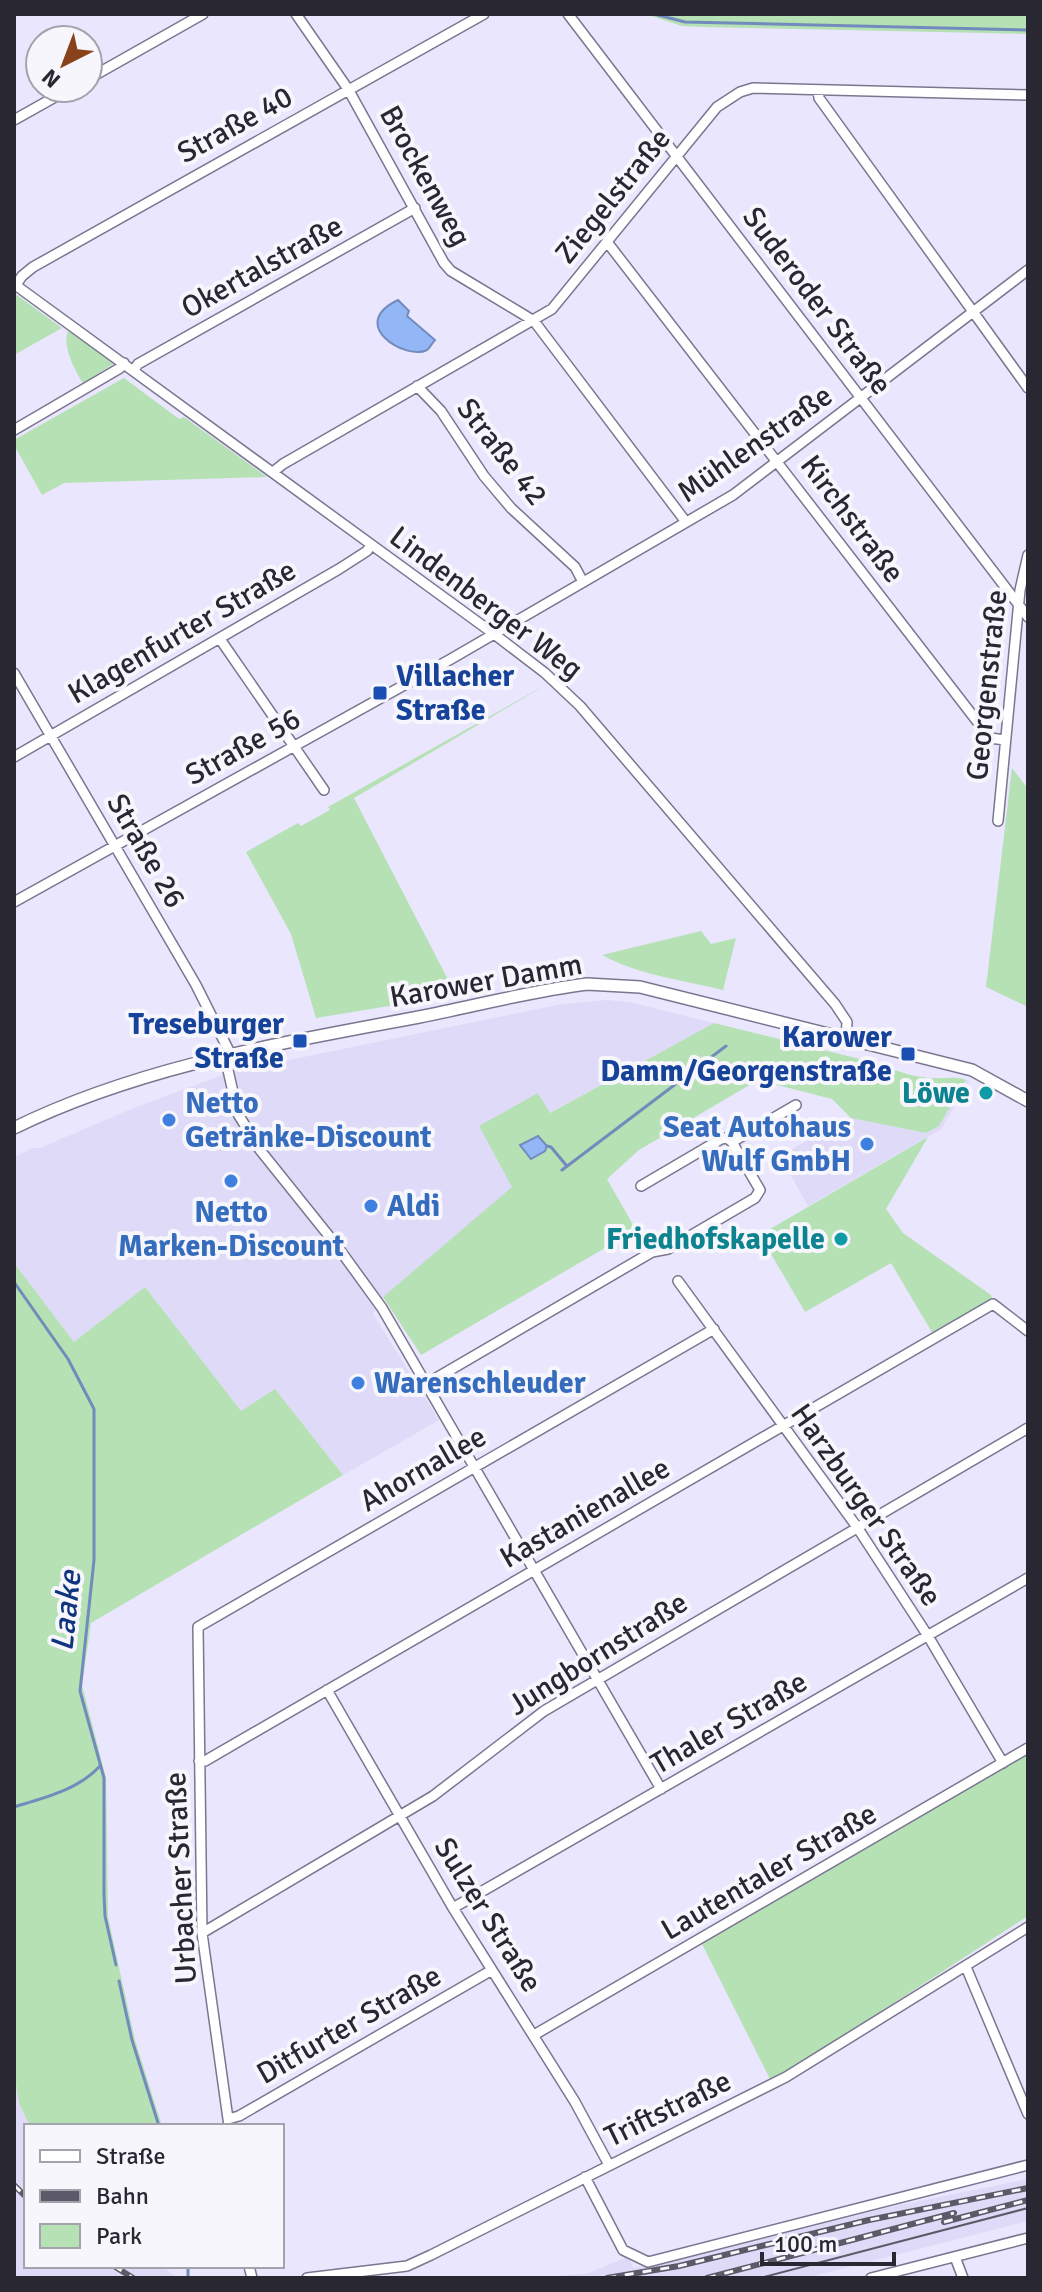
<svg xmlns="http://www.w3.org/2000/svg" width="1042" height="2292" font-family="Signika,sans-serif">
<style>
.built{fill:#dfdaf7}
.green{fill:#b5e1b4}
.water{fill:#93b6f7;stroke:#738bbc;stroke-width:2}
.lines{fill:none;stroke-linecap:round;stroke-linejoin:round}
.stream{stroke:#738bbc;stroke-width:3}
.minor-casing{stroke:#7b7690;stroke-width:12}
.major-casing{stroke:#7b7690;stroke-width:14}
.minor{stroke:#fff;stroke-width:9}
.major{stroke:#fff;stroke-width:11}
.tram{stroke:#5c5a68;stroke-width:2}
.rail-casing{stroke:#5c5a68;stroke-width:6}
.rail{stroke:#f6f6fc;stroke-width:3;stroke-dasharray:9;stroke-linecap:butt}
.transit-dot{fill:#1a4fb4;stroke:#f6f6fc;stroke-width:3}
.culture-dot{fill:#0f9aa8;stroke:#f6f6fc;stroke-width:3}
.shop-dot{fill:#3f7fe0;stroke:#f6f6fc;stroke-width:3}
.labels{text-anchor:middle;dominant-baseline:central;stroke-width:8;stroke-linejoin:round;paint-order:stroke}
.street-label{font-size:30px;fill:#292732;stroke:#f6f6fc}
.transit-label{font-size:30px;font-weight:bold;fill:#164399;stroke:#f6f6fc;text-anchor:end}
.culture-label{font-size:30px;font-weight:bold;fill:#0d838f;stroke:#f6f6fc;text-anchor:end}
.shop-label{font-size:30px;font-weight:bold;fill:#366cbe;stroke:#f6f6fc;text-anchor:start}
.water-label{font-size:32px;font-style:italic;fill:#10347d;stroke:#f6f6fc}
</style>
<rect width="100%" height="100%" fill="#e9e6fd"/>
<path class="built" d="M608,1000L634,1003L714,1023L549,1113L538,1094L513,1187L383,1297L373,1314L439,1420L343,1475L276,1390L241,1411L145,1287L74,1342L14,1263V1157L33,1148H40L136,1107L231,1072L562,1004Z
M966,1080L970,1081L941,1129L808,1206L780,1156L848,1117L926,1133L939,1126Z
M14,2072L19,2103L30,2126H26V2266H161L178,2278H14Z
M1028,2179V2221L806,2278H535L589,2273L629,2256L633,2268L666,2262L886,2208Z"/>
<path class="green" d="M645,14H1028V34L703,27L682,26Z
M14,293L62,328L14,355Z
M68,331L113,362V364L84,383L82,382C74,368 62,346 68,331Z
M124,378L179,419L184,417L267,477L64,483L42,495L14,445V440Z
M549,683L354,798L456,995L316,1018L291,934L246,852L298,823L301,826L330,810L328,807Z
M1012,768L1028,789V1007L986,987Z
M701,931L711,944L736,938L723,990C683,980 638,975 602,955Z
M714,1023L884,1065C898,1072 917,1078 934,1078C946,1079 954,1076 966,1080L939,1126L926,1133L851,1118L832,1099L758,1080L639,1150L607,1179L636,1230L421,1355L383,1297L512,1187L479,1126L538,1093L550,1113Z
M928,1137L886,1209L903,1233L991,1295L993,1301L933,1334L891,1263L805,1312L760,1235Z
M14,1263L74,1342L145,1287L241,1411L275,1389L343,1475L91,1623L82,1685L106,1778L108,1917L135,2040L162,2126H30L19,2103L14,2072Z
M1028,1754V1916L795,2067L770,2079L702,1944Z"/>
<path class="water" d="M398,300L409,311L407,316L435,340C432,343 430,348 427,350C407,361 346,325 398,300Z
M538,1136L547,1146L545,1151L531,1159L520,1145Z"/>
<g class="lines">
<path class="stream" d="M654,14L685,22L1028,30
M547,1146L551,1147L566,1165
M562,1170L726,1046
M14,1282L68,1359L94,1409V1560L80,1691L104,1778V1894L105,1916L116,1965
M14,1807C44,1798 78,1790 100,1766
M119,1981L132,2040L159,2126
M188,2266V2278"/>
<defs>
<path id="minor" d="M296,14L348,89L444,263L451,271L534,321L686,522
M568,14L1028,617
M88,79L203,14
M818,90L819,98L1028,388
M14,120L71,88
M607,242L990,738L1005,740
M14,284L494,634L545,673L580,706L835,1004L847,1022L846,1040
M16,285L22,276L33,267L484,14
M134,370L138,364L415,208
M417,386L441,411L484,476L511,508L575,567L583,582
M14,430L120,368L124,363
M273,472L283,464L552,309L717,107L740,92L753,88L1028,95
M220,639L324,790
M14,673L196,985L231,1055
M14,757L339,569L367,551L371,545
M998,821L1020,590L1028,555
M14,902L451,659L733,495L1028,270
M225,1057L238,1114L260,1150L337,1246L382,1308L661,1789
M732,1142L796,1105
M678,1281L857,1527L928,1636L1003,1763
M426,1384L652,1252L668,1249L755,1198L760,1190L732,1142L727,1138L721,1139L641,1186
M327,1690L453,1908L575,2102L609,2165
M199,1761H205L993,1304L1028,1331
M453,1908L1028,1578
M202,1933L433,1796L544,1711L1028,1428
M966,1967L1028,2114
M534,2035L1028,1748
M228,2119L239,2116L492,1970
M229,2126L202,1933L198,1627L714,1329
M585,2177L623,2250L648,2262L1028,2165
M955,2257L963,2278
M249,2266L252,2278
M307,2278L407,2266L431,2255L786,2077L1028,1927
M871,2278L1028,2238"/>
<path id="major" d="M14,1128C140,1066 282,1043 419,1017C475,1006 530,991 587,984L640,987L972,1070L1028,1101"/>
</defs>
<use href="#minor" class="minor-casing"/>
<use href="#major" class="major-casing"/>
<use href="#minor" class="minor"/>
<use href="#major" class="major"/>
<path class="tram" d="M760,2278L1028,2208"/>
<defs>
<path id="rail" d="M14,2185L26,2197
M944,2222L1028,2200
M114,2266L133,2278
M607,2278L679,2266L869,2220L1028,2188
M707,2278L954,2213"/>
</defs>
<use href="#rail" class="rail-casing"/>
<use href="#rail" class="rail"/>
</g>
<g class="transit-dot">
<rect x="372" y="685" width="16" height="16" rx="4"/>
<rect x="292" y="1033" width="16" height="16" rx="4"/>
<rect x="900" y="1046" width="16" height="16" rx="4"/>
</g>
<g class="culture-dot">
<circle cx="986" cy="1093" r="8"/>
<circle cx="841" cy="1239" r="8"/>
</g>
<g class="shop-dot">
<circle cx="169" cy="1120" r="8"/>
<circle cx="867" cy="1144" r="8"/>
<circle cx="231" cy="1181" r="8"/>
<circle cx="371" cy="1206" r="8"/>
<circle cx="358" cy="1383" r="8"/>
</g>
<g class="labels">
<g class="street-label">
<text transform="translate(235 125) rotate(-29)">Straße 40</text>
<text transform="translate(425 176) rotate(61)">Brockenweg</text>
<text transform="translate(613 196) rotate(-51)">Ziegelstraße</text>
<text transform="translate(262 267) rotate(-29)">Okertalstraße</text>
<text transform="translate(817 301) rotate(53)">Suderoder Straße</text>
<text transform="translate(755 444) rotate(-35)">Mühlenstraße</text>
<text transform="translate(502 452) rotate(52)">Straße 42</text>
<text transform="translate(852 519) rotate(53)">Kirchstraße</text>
<text transform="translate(486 603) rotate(37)">Lindenberger Weg</text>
<text transform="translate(182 632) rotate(-30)">Klagenfurter Straße</text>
<text transform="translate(987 685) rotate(-84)">Georgenstraße</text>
<text transform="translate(243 747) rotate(-29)">Straße 56</text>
<text transform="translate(146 851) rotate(60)">Straße 26</text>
<text transform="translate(486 981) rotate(-10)">Karower Damm</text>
<text transform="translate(423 1469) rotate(-30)">Ahornallee</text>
<text transform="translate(866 1505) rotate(55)">Harzburger Straße</text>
<text transform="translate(585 1513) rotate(-30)">Kastanienallee</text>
<text transform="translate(598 1654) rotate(-32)">Jungbornstraße</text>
<text transform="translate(729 1723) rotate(-30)">Thaler Straße</text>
<text transform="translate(769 1872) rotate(-30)">Lautentaler Straße</text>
<text transform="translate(181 1878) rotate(-93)">Urbacher Straße</text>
<text transform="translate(488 1915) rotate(58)">Sulzer Straße</text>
<text transform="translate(349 2025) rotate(-30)">Ditfurter Straße</text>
<text transform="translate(668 2109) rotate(-26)">Triftstraße</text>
</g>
<g class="transit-label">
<text x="396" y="676" text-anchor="start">Villacher<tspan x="396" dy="34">Straße</tspan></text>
<text x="284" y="1024">Treseburger<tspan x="284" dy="34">Straße</tspan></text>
<text x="892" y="1037">Karower<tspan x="892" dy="34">Damm/Georgenstraße</tspan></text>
</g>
<g class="culture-label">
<text x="970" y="1093">Löwe</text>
<text x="825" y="1239">Friedhofskapelle</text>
</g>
<g class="shop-label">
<text x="185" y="1103">Netto<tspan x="185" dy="34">Getränke-Discount</tspan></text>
<text x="851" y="1127" text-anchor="end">Seat Autohaus<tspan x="851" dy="34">Wulf GmbH</tspan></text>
<text x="387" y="1206">Aldi</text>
<text x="231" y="1212" text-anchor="middle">Netto<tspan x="231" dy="34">Marken-Discount</tspan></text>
<text x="374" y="1383">Warenschleuder</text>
</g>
<g class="water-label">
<text transform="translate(66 1611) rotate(-84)">Laake</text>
</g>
</g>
<rect width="1042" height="2292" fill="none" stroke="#292732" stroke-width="32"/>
<rect x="24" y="2124" width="260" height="144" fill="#f6f6fc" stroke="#a4a3ab" stroke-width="2"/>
<rect x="40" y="2150" width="40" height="12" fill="#ffffff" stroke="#a4a3ab" stroke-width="2"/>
<text x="96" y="2164" font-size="24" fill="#292732">Straße</text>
<rect x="40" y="2190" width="40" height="12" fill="#5c5a68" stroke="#a4a3ab" stroke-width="2"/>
<text x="96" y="2204" font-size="24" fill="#292732">Bahn</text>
<rect x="40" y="2224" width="40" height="24" fill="#b5e1b4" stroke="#a4a3ab" stroke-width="2"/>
<text x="96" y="2244" font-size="24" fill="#292732">Park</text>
<g transform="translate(64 64) rotate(222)"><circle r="38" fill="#f6f6fc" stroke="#a4a3ab" stroke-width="2"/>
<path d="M0-6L14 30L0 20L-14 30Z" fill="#88431a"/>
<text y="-12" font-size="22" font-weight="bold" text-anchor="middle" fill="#292732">N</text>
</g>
<path d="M762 2252v12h132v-12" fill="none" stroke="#292732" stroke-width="4"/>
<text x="774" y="2252" font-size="24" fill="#292732" stroke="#f6f6fc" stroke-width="6" paint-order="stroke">100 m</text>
</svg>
